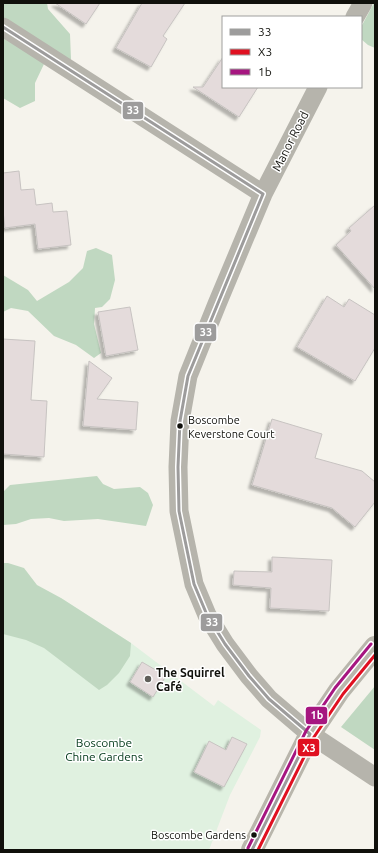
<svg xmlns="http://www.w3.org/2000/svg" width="378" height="853" font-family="Ubuntu,sans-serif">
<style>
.green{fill:#e0f1e0}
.forest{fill:#c0d8c1}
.building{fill:#e4dbdb;stroke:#c7c3c1;filter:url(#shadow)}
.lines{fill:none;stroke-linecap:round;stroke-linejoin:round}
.minor{stroke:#b6b4ac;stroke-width:19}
.primary{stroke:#b9b6ac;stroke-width:22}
.bus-1-casing{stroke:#fff;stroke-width:6}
.bus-2-casing{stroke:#fff;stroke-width:6}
.bus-3-casing{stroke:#fff;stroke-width:6}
.bus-1{stroke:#9d9c9c;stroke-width:3}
.bus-2{stroke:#e01021;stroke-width:3}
.bus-3{stroke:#a61680;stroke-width:3}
.bus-dot{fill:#10100b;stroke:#fff;stroke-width:1.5}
.poi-dot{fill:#605f5a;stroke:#fff;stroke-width:1.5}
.labels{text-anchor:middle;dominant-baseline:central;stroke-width:3;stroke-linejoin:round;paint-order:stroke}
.bus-label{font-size:11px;fill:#10100b;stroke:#fff;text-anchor:start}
.street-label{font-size:12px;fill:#10100b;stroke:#fff}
.poi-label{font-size:12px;font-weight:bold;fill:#10100b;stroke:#fff;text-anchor:start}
.park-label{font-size:12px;fill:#003818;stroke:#fff}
.line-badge{stroke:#fff;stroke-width:1.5}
.badge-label{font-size:11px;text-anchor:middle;font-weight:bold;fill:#fff}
</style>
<defs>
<filter id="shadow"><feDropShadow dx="-3.5" dy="3.5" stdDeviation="1" flood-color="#0004"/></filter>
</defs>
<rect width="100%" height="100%" fill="#f5f3ec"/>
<path class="green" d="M3,583L61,598L131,643L214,706L218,700L261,730L260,737L230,795L209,850H3Z"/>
<path class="forest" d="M3,3H47L48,9L70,34L71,59L56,67L44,64L35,83V101L20,108L3,98Z
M374,3H375V48L368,45L361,39V27Z
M96,248L112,255L115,280L110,299L102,307L95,308L94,324L101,353L94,358L76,345L54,336L28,311L11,308L3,312V275L28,290L37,301L69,282L83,268L87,251Z
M97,476L103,484L114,489L140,487L148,493L153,505L146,526L98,519L64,521L49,518L31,519L16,524L3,525V492L10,485Z
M3,563H8L24,568L37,585L61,598L131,643L130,656L119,673L107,685L99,690L44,648L26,640L3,634Z
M375,686V750L341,727Z"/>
<path class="building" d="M55,3H100L86,24Z
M142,3H185L163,36L167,39L151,67L116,48Z
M223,57V87H258L239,117L193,87H203Z
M19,171L21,190L34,189L36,205L52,203L53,212L67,211L71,245L38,249L35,224L5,228L3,211V173Z
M375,205V289L336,245L351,231L349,228Z
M327,296L344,307L349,299L375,315V348L355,381L297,347Z
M130,307L138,350L106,356L98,312Z
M3,339L35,341L31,400L47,401L44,457L3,454Z
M89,361L112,378L97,399L138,402L136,430L83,426Z
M272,419L322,434L315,458L362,471L375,482V502L355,527L332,508L252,485Z
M272,557L332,560L329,611L270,608L271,588L233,585L234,571L272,572Z
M142,662L166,676L153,697L130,682Z
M232,737L247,744L224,787L194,772L209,741L226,750Z"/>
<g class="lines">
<path class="minor" d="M355,17L363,3
M3,27L263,194
M318,87L263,194L217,304L188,376L180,421L178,467L179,511L194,584L207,615L225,644L249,676L269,699L310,734L375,777"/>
<path class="primary" d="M252,850L310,734L339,691L375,647"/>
<defs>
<path id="bus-1" d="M3,27L263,194
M263,194L188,376L180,421L178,467L179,511L194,584L207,615L225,644L249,676L269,699L310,734
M252,850L310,734"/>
<path id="bus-2" d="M258,850L314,737L343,694L375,655"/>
<path id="bus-3" d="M248,848L306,731L335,688L371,644"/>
</defs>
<use href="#bus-1" class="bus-1-casing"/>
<use href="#bus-2" class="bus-2-casing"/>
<use href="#bus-3" class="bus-3-casing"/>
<use href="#bus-1" class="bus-1"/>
<use href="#bus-2" class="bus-2"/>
<use href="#bus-3" class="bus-3"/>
</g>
<g class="bus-dot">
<circle cx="180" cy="426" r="3.5"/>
<circle cx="254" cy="835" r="3.5"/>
</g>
<circle class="poi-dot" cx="148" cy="679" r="4"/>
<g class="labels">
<g class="bus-label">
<text x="188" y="420">Boscombe<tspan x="188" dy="14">Keverstone Court</tspan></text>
<text x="246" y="835" text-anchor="end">Boscombe Gardens</text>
</g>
<g class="street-label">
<text transform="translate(290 141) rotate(-63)">Manor Road</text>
</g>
<g class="poi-label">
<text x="156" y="672">The Squirrel<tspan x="156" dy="14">Café</tspan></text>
</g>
<g class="park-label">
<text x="104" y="742">Boscombe<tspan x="104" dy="14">Chine Gardens</tspan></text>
</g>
</g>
<g class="line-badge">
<rect x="122" y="101" width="22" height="19" rx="4" fill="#9d9c9c"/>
<rect x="194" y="323" width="23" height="19" rx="4" fill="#9d9c9c"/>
<rect x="200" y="613" width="23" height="19" rx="4" fill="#9d9c9c"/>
<rect x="305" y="706" width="23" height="19" rx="4" fill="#a61680"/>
<rect x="297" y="738" width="23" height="19" rx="4" fill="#e01021"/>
</g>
<g class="badge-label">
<text x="133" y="114">33</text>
<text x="206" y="336">33</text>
<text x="212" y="626">33</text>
<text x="317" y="719">1b</text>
<text x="309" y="752">X3</text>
</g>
<rect width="378" height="853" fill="none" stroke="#10100b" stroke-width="8"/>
<rect x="222" y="16" width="140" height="72" fill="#ffffff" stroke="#9f9f9d"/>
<rect x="230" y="29" width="20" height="6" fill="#9d9c9c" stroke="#9f9f9d"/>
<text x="258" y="36" font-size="12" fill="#10100b">33</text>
<rect x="230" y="49" width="20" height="6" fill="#e01021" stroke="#9f9f9d"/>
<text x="258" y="56" font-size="12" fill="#10100b">X3</text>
<rect x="230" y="69" width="20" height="6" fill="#a61680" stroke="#9f9f9d"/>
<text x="258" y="76" font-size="12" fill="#10100b">1b</text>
</svg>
